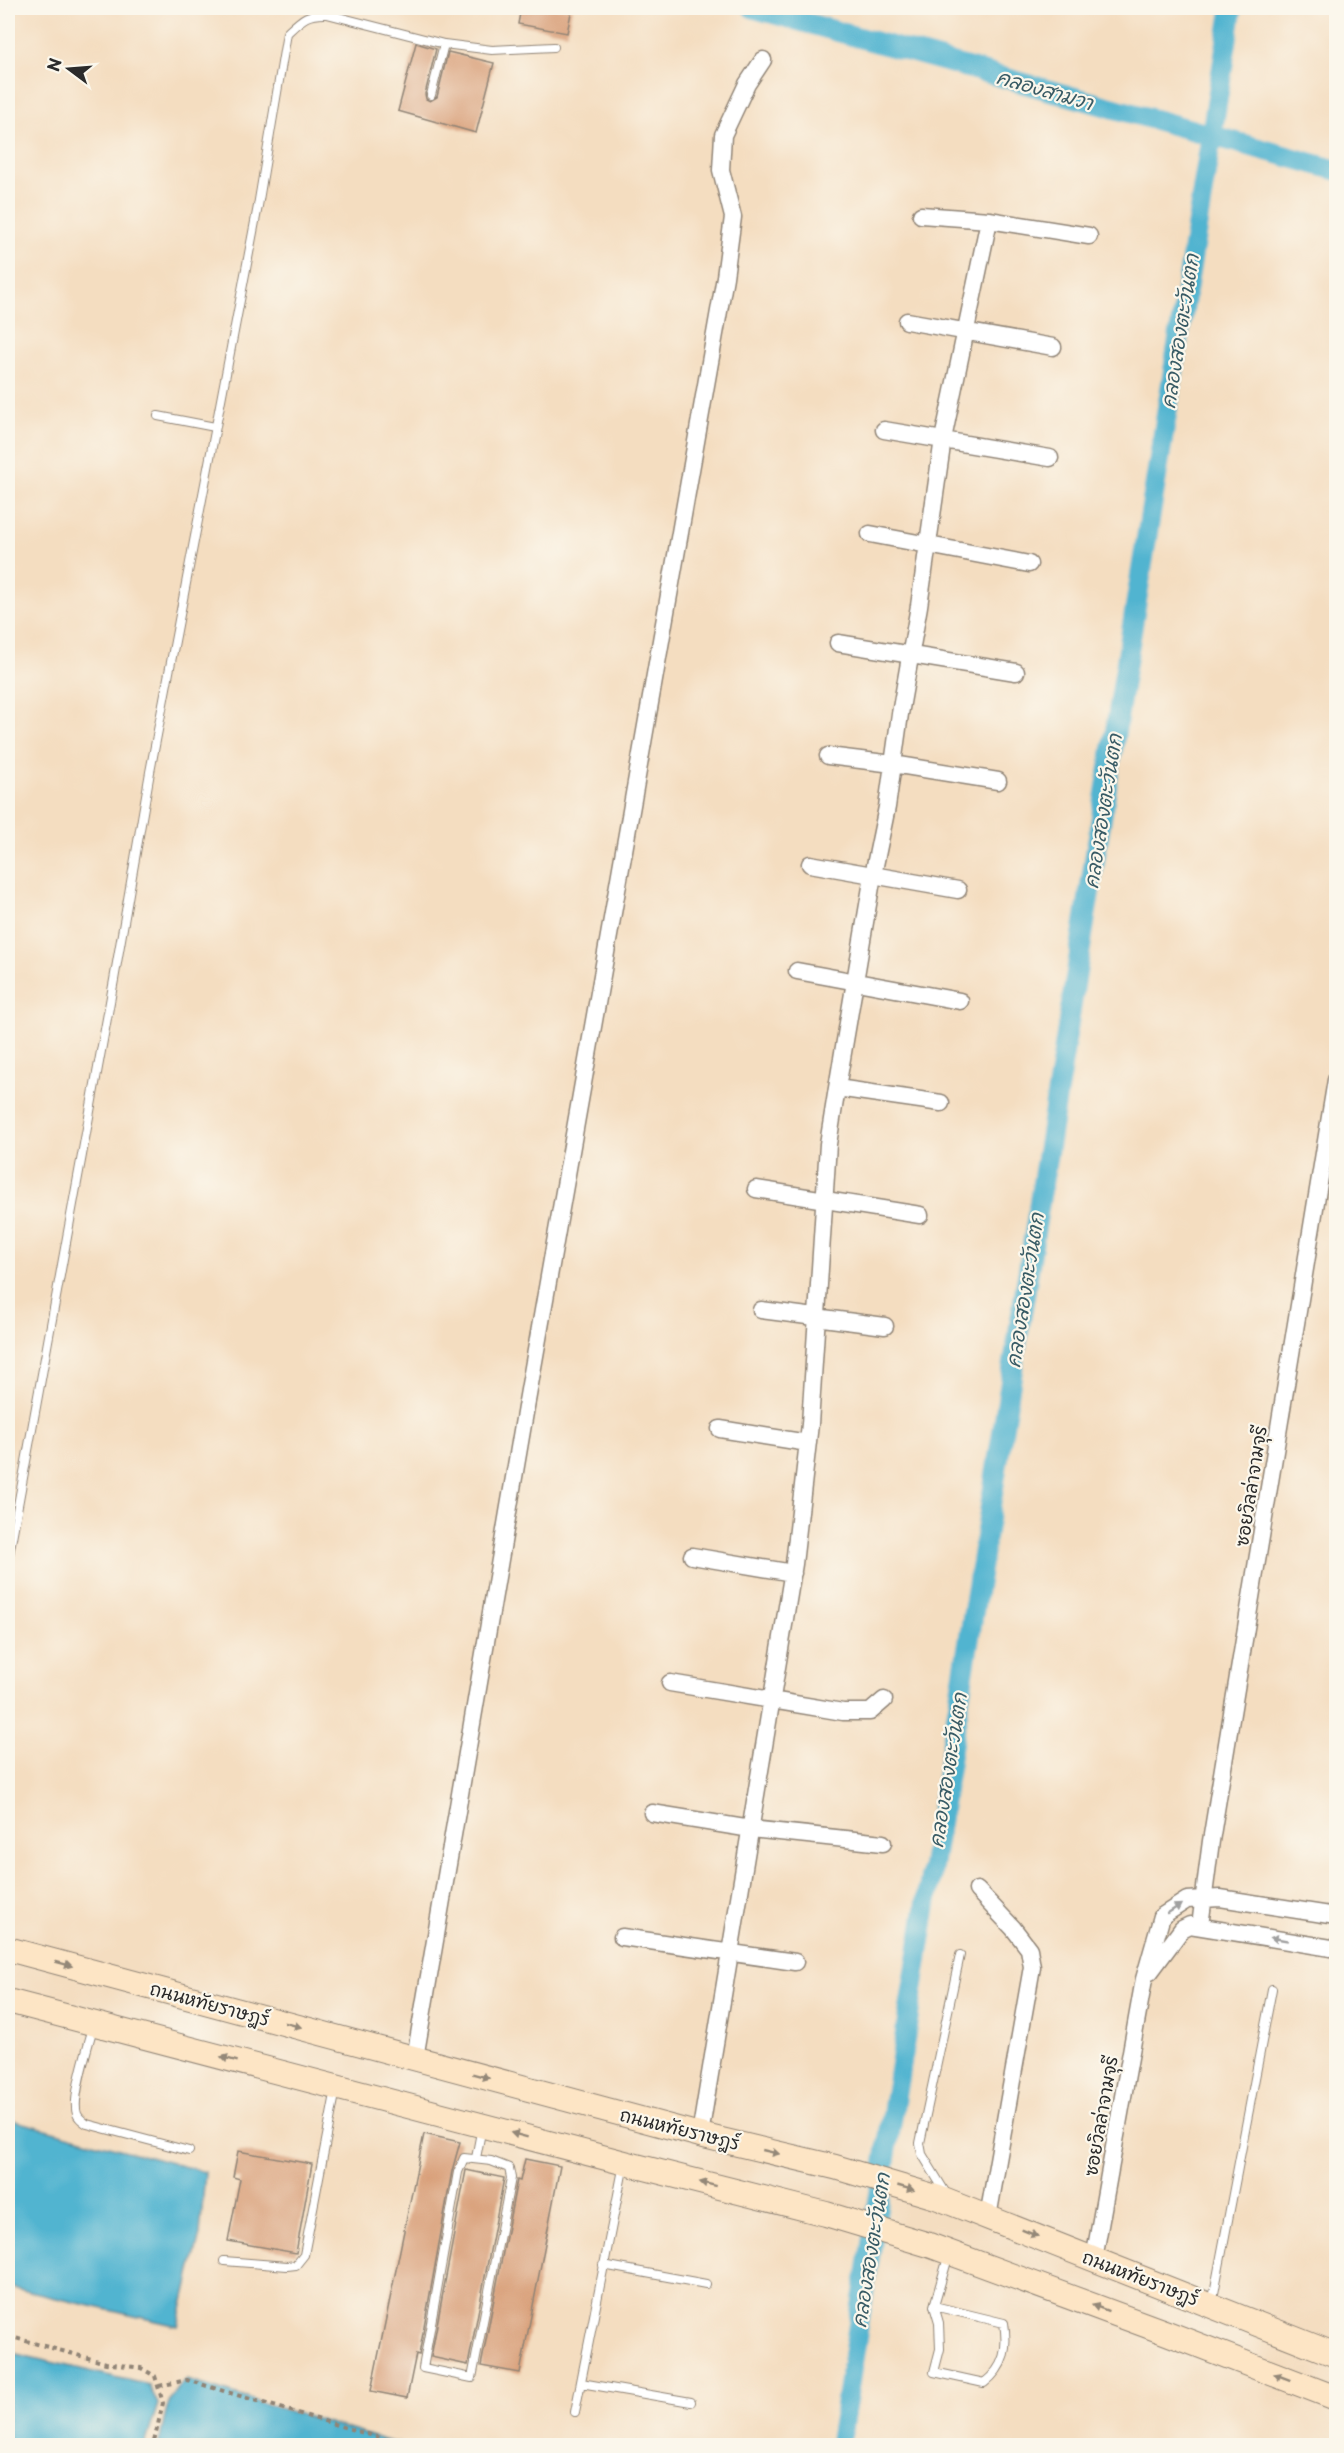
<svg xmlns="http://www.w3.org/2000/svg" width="1344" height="2453" font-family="'Playpen Sans','Playpen Sans Thai',sans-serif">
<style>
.water{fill:#51b4d0;stroke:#3e707e;stroke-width:1.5}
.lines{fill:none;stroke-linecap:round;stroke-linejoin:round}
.canal{stroke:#51b4d0;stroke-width:21}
.building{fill:#d9a07a}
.lane-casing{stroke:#908476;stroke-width:10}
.street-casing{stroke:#908476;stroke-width:19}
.secondary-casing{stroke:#908476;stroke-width:26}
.path{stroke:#908476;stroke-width:4;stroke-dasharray:4.5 4.5;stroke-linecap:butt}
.lane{stroke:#fff;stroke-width:8}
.street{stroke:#fff;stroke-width:16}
.secondary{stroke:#fde5c5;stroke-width:24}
.oneway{fill:#a0a0a0}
.oneway2{fill:#948878}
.labels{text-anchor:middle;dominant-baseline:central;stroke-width:4.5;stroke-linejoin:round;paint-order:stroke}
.street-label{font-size:18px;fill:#2b2b2b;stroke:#fbf7ec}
.water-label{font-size:20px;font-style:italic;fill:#385b65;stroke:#fbf7ec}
</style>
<rect width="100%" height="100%" fill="#fbf7ec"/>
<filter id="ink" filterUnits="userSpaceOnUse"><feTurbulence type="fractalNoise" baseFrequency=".0167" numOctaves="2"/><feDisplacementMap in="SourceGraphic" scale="12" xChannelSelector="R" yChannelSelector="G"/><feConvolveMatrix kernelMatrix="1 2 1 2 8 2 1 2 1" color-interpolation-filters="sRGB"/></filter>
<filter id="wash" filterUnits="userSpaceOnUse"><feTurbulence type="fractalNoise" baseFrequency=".008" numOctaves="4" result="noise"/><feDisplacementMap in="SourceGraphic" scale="24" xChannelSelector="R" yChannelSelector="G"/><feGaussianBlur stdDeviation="1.35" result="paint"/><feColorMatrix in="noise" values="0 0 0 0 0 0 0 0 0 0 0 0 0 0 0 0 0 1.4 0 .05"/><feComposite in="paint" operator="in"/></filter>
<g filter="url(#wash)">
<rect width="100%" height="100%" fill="#f4ddc0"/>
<path class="water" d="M8,2119L205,2172L200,2234L178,2326L8,2287Z
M8,2352L149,2385L158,2404L145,2445H8Z
M187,2380L391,2442L407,2445H159C164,2423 165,2393 187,2380Z"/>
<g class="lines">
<path class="canal" d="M753,8L1336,170
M839,2446L1232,8"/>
</g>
<g id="blocks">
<path class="building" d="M521,8H572L567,33L518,24Z
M416,43L436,49L425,94L426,99L430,101L437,97L448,52L494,63L476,133L398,111Z
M424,2134L460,2142L452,2171L419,2355L416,2354L407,2398L371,2391Z
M238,2151L312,2164L296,2253L228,2241L240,2179L233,2177Z
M525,2159L560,2166L520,2373L481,2366L517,2180L520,2181Z
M466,2170L504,2178L468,2365L431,2357Z"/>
</g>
</g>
<g filter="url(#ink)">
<use href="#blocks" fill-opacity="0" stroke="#908476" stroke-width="1.5"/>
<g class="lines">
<defs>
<path id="lane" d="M431,95L444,44
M158,416L215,427
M8,1560L114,980L150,772L258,206L287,33C302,19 307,13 327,14L444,44L492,50L554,47
M94,2024C89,2043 71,2098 77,2114C79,2119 83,2121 87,2124L189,2151
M464,2158L491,2161L509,2168L511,2178L472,2378L423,2368L458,2172Z
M476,2158L482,2127
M947,2195L922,2154L920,2143L960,1955
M224,2261L287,2266L296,2265L304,2255L336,2089
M603,2265L706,2284
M1212,2304L1272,1989
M934,2306L1004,2323C1008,2348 1005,2367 984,2383L934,2372L940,2349L939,2323L934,2306L949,2254
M581,2383L691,2402
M575,2412L624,2164"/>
<path id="street" d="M989,220L1089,236
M907,321L1053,347
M884,430L1050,458
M870,534L1029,564
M838,643L1016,672
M828,756L893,764L998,781
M810,864L958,890
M797,971L960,1001
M837,1088L941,1103
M756,1189L920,1215
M761,1310L885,1326
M720,1429L808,1443
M692,1556L793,1573
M670,1683L843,1712H870L884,1700
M652,1813L751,1829L883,1843
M977,1890L1013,1928L1029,1949L1032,1967L988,2217
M1200,1926L1211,1841L1336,1080
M622,1937L795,1962
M1150,1972L1182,1929L1190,1925L1331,1948L1336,1947
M415,2058L526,1407L725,277L733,217L721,170L723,135L747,84L763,60
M700,2135L794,1564L810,1424L828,1144L837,1088L873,875L887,807L900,714L919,606L943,439L989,220L921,215
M1094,2259L1144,1979L1162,1916L1187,1900L1220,1898L1336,1916"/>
<path id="secondary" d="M8,1949L700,2135L835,2167L936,2197L1336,2355
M8,2001L625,2163L826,2214L929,2245L1167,2333L1336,2398"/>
</defs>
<use href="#lane" class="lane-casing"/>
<use href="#street" class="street-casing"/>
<use href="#secondary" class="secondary-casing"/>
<path class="path" d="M8,2336L106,2363L141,2368L155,2376L163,2403L153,2446
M159,2386L187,2380L407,2446"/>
<use href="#lane" class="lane"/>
<use href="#street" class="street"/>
<use href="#secondary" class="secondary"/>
</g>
<defs><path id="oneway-solid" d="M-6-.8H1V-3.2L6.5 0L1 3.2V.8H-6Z" transform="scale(1.5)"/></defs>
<g class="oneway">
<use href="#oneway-solid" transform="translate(1174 1909) rotate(-33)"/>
<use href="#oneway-solid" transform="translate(1279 1939) rotate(-170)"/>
</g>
<g class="oneway2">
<use href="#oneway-solid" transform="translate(64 1964) rotate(15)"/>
<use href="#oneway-solid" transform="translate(293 2025) rotate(15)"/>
<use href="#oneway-solid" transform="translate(229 2059) rotate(-165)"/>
<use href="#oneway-solid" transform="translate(481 2076) rotate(15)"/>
<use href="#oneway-solid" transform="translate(519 2135) rotate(-165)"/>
<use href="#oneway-solid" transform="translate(771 2152) rotate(13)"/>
<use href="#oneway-solid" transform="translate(708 2184) rotate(-166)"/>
<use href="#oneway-solid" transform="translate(906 2188) rotate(16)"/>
<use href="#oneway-solid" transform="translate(1030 2233) rotate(22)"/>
<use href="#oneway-solid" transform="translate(1100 2308) rotate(-160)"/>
<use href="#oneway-solid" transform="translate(1282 2377) rotate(-159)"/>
</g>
</g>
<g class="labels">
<g class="street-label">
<text transform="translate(1250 1486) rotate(-81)">ซอยวิลล่าจามจุรี</text>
<text transform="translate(210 2003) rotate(15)">ถนนหทัยราษฎร์</text>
<text transform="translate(1100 2116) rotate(-80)">ซอยวิลล่าจามจุรี</text>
<text transform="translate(680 2128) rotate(14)">ถนนหทัยราษฎร์</text>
<text transform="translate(1141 2277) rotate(21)">ถนนหทัยราษฎร์</text>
</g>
<g class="water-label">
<text transform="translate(1045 89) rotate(16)">คลองสามวา</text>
<text transform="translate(1179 331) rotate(-81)">คลองสองตะวันตก</text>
<text transform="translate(1102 811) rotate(-81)">คลองสองตะวันตก</text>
<text transform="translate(1024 1290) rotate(-81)">คลองสองตะวันตก</text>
<text transform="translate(947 1770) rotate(-81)">คลองสองตะวันตก</text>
<text transform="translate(870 2250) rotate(-81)">คลองสองตะวันตก</text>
</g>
</g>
<rect width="1344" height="2453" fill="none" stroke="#fbf7ec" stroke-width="30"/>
<g transform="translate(69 69) rotate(286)" stroke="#fbf7ec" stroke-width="4.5" paint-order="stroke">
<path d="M0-4.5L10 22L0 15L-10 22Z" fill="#2b2b2b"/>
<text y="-9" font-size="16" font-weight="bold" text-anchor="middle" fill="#2b2b2b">N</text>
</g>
</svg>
